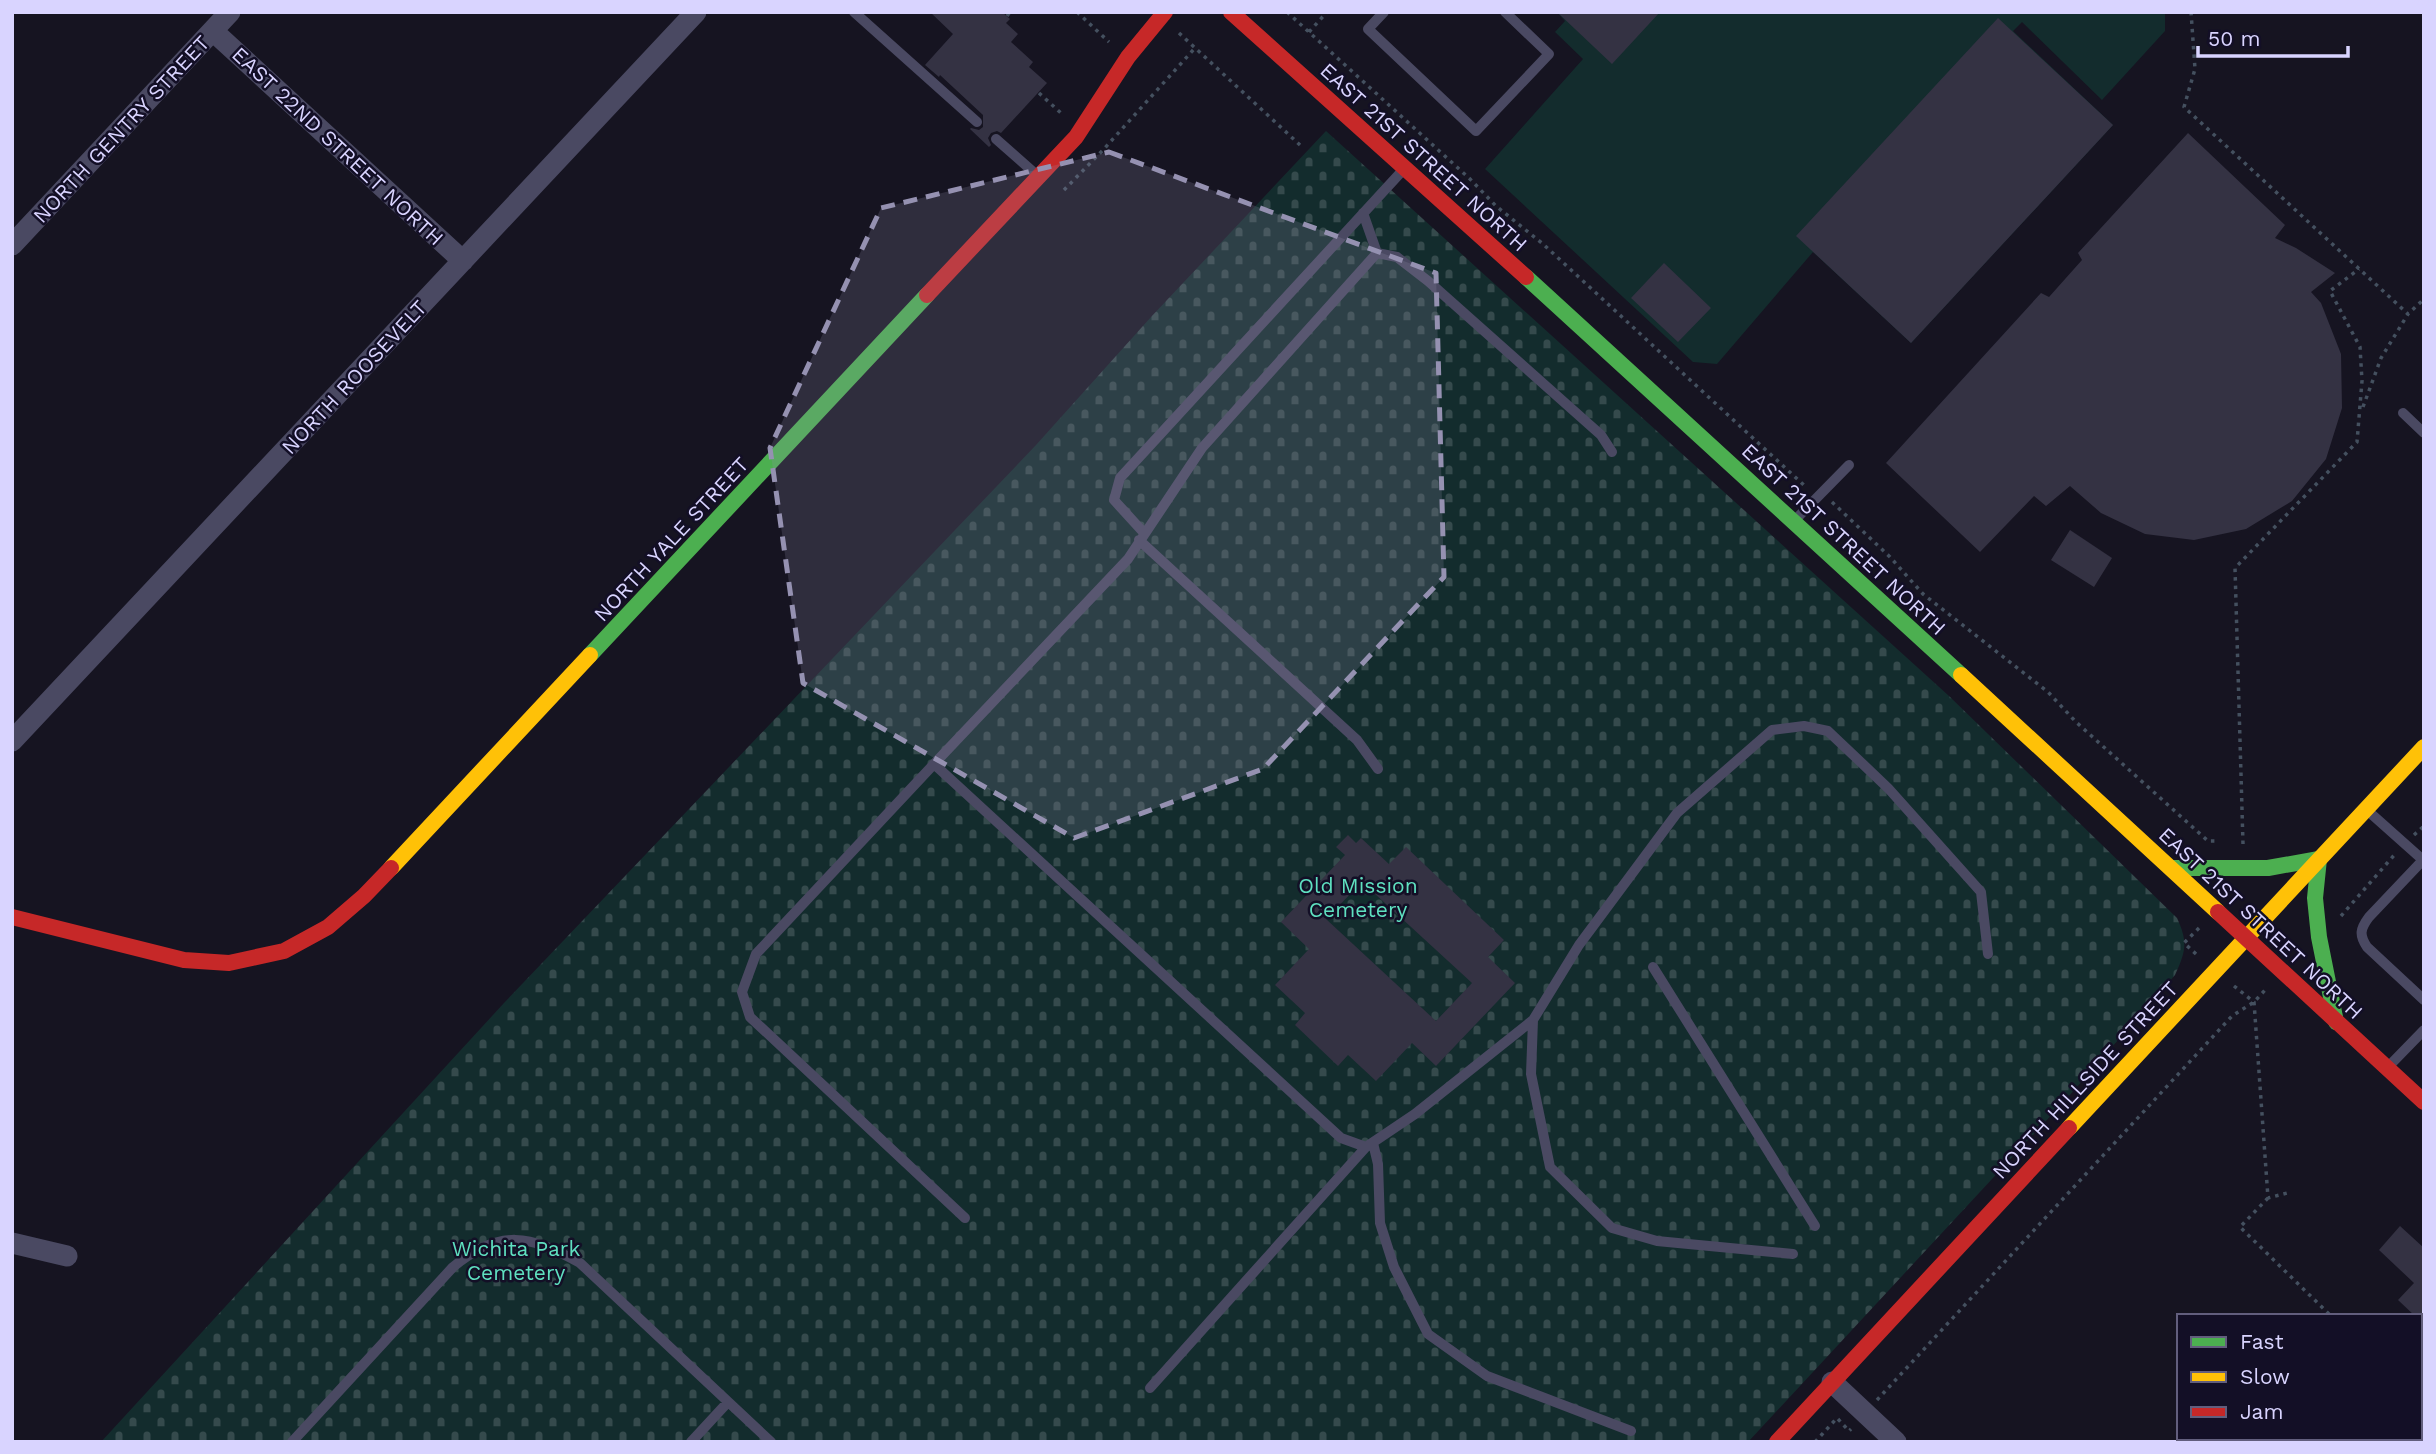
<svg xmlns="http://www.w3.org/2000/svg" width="2436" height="1454" font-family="'Work Sans',sans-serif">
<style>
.cemetery{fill:url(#cemetery-stones)}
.pitch{fill:#132c2d}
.building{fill:#343243;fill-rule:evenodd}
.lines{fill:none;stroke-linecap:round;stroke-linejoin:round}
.path{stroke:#44505f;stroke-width:3.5;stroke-dasharray:3.5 5;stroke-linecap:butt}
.lane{stroke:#4a4962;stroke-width:10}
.street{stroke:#4a4962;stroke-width:21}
.fast{stroke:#4caf50;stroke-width:16}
.slow{stroke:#ffc107;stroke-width:16}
.jam{stroke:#c62828;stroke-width:16}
.marked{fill:#9591b1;fill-opacity:0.2;stroke:#9591b1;stroke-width:5;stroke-dasharray:14 9;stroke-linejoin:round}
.labels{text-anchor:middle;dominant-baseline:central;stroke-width:5;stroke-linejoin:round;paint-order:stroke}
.street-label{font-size:21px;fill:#d9d4ff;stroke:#130f26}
.park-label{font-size:21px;fill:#5fe0c0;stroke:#130f26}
</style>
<defs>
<pattern id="cemetery-stones" width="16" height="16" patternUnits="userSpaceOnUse" patternTransform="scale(1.75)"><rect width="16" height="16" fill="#132c2d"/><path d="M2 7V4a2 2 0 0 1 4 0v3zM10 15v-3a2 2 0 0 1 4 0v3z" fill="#354a4c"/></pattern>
</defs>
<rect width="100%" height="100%" fill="#161421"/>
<path class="cemetery" d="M1326,131L1949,696L2177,918C2188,942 2186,951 2175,975L2069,1096L1748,1442H101L504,1003L1036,445L1151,317Z"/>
<path class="pitch" d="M1557,12H2165V31L2102,100L2022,22L2013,31L2113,125L1911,343L1813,252L1717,364L1693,362L1485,169L1583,59L1555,32L1565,21Z"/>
<path class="building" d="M930,12H1002L1010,19L1006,23L1018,34L1011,42L1033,62L1029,67L1047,83L1001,133L997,131L991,133L988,138L991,145L989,147L970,129L971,128L979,130L983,127V115L940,75L939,77L925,65L953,34Z
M1557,12H1660L1612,64Z
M1998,18L2113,125L1911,343L1796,236Z
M2188,133L2285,225L2275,238L2296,248L2335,273L2311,292L2321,303L2341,354L2342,408L2326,459L2292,501L2246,529L2194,540L2145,534L2101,513L2070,486L2046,506L2034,496L1980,552L1886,463L2041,293L2049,297L2082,260L2078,253Z
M1664,263L1711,308L1678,342L1631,298Z
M2070,530L2112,558L2094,587L2051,560Z
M1348,835L1356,843L1361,838L1389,864L1406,847L1504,940L1488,957L1515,983L1436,1066L1412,1043L1376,1081L1348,1055L1338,1066L1295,1025L1305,1013L1275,985L1309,949L1281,922L1345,855L1336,847ZM1362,882L1472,983L1436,1021L1326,919Z
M2400,1226L2424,1248V1324L2420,1320V1316H2415L2398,1300L2414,1283L2379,1250Z"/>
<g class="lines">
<path class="path" d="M1077,12L1109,42
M1287,12L1470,179L1496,206L1543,244L1807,488
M2191,12L2195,69L2184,107L2408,314L2424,299
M1007,16L1010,12
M1309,32L1327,12
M1179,33L1300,145
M1039,93L1062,114
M1064,190L1103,150L1195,48
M2363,407L2381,358L2408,314
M1832,502L1890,557L1923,594L2048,692L2076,722L2208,841H2215
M2414,835L2424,826
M2243,844L2235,568L2357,442L2362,381L2360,347L2330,291L2359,269
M2341,916L2396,853
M2196,954L2184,943L2199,928
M2234,986L2254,1002L2268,1198L2291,1192
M2268,1198L2240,1227L2331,1316
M1877,1400L2232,1016L2254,1002L2266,989
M1815,1442L1837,1418L1849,1431L1851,1429"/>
<path class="lane" d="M854,12L977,122
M1384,12L1368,29L1476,131L1549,54L1505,12
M996,139L1039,177
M1377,253L1397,257L1428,281L1601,435L1612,452
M2403,413L2424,433
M1796,519L1849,465
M1144,533L1114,500L1120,478L1403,170
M1139,540L1357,740L1378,769
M934,764L1128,559L1202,448L1377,253L1363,213
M2368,811L2423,860
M2424,859L2369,917C2360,929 2359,935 2367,947L2424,1000
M1653,967L1815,1226
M1533,1020L1531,1074L1550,1167L1612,1228L1657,1241L1793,1254
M2389,1066L2424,1030
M1373,1143L1378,1164L1380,1223L1394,1267L1428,1334L1487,1376L1631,1431
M965,1218L750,1017L742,992L756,954L934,764L1341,1138L1366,1147L1415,1114L1533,1020L1579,945L1677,813L1772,730L1804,726L1828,731L1888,788L1981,892L1988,954
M1150,1388L1366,1147
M2403,1438L2407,1442
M292,1442L453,1267C500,1228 530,1235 580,1263L771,1442
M691,1442L728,1402
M2279,1442L2282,1438"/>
<path class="street" d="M213,31L463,261
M12,245L230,12
M12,741L696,12
M12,1243L67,1256
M1832,1382L1896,1442"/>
<path class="fast" d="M1526,277L1961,675
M590,655L927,295
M2173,868H2268L2319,859L2315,898L2319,937L2336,1022"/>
<path class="slow" d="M1961,675L2218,912
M391,868L590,655
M2069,1128L2424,747"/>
<path class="jam" d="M1231,12L1526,277
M927,295L1076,137L1128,57L1165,12
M2218,912L2424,1102
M12,917L184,960L229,963L284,951L328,927L364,896L391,868
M1777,1442L2069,1128"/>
</g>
<path class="marked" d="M1109,152L1436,273L1444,577L1263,769L1074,838L803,683L770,448L881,208Z"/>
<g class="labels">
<g class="street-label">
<text transform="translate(121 129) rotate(-47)">NORTH GENTRY STREET</text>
<text transform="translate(338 146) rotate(43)">EAST 22ND STREET NORTH</text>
<text transform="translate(1424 157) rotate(42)">EAST 21ST STREET NORTH</text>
<text transform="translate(354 377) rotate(-47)">NORTH ROOSEVELT</text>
<text transform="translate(671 539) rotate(-47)">NORTH YALE STREET</text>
<text transform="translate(1844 539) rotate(43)">EAST 21ST STREET NORTH</text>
<text transform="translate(2261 923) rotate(43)">EAST 21ST STREET NORTH</text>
<text transform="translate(2085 1080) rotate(-47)">NORTH HILLSIDE STREET</text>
</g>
<g class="park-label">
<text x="1358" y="885">Old Mission<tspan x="1358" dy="24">Cemetery</tspan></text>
<text x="516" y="1248">Wichita Park<tspan x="516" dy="24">Cemetery</tspan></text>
</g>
</g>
<rect width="2436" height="1454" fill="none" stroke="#d9d4ff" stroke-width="28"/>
<rect x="2177" y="1314" width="245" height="126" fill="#130f26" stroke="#625e7d" stroke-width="2"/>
<rect x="2191" y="1337" width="35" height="10" fill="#4caf50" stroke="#625e7d" stroke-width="2"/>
<text x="2240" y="1349" font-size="21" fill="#d9d4ff">Fast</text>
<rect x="2191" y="1372" width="35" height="10" fill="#ffc107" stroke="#625e7d" stroke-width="2"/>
<text x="2240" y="1384" font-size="21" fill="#d9d4ff">Slow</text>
<rect x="2191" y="1407" width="35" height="10" fill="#c62828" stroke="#625e7d" stroke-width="2"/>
<text x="2240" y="1419" font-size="21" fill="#d9d4ff">Jam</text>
<path d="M2198 46v10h150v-10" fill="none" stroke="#d9d4ff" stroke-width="3.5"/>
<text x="2208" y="46" font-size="21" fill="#d9d4ff" stroke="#130f26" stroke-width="5" paint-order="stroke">50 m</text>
</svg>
